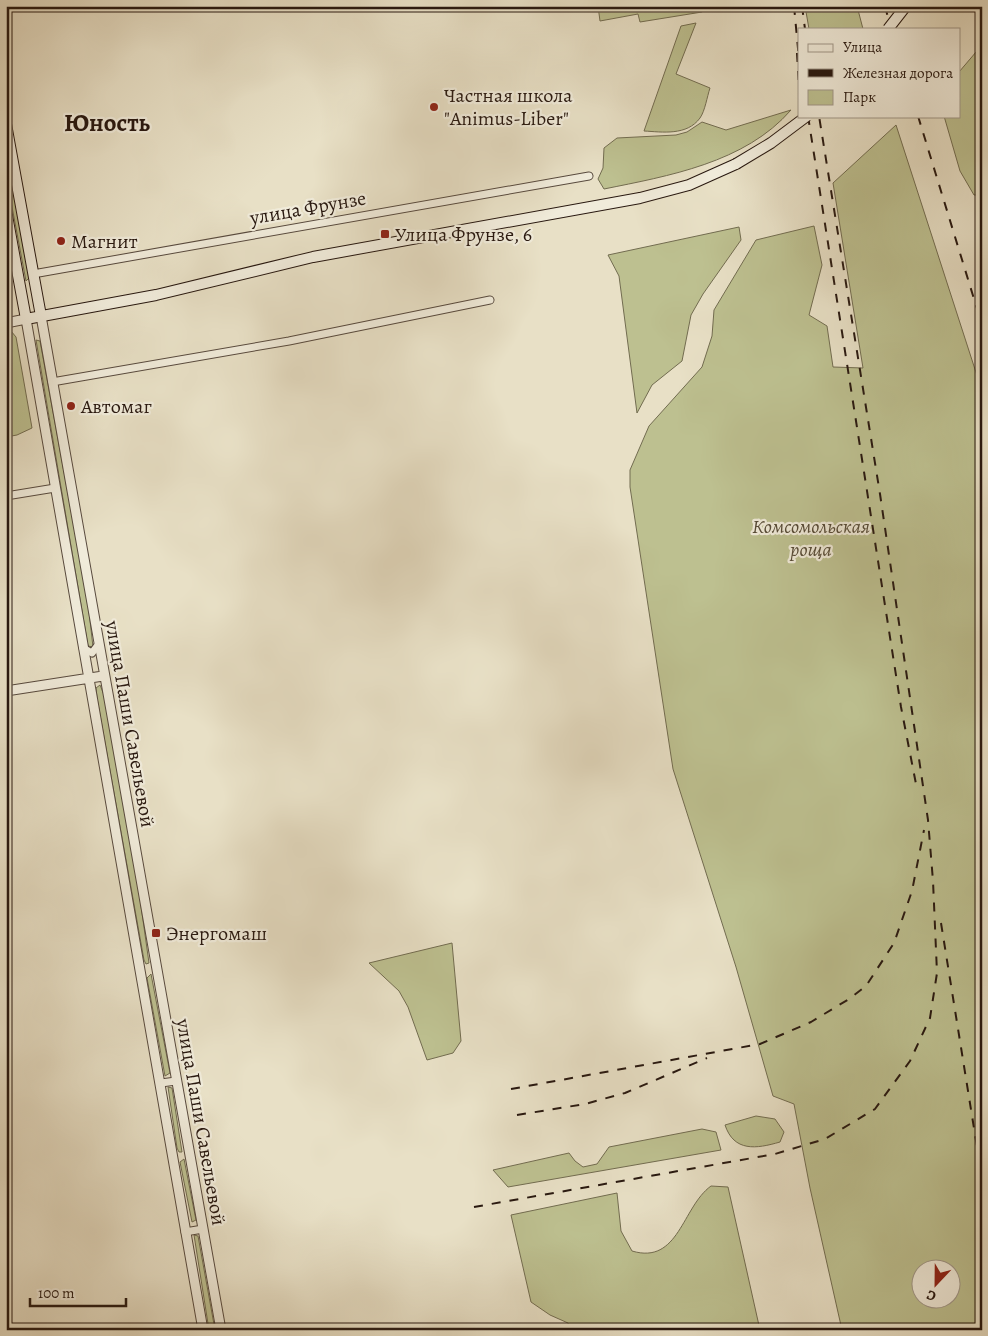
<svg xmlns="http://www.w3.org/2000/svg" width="988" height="1336" font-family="Alegreya,serif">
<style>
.green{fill:#bdc090;stroke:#726c50;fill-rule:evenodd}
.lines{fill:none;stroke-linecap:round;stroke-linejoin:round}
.minor-casing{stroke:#584a3e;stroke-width:9}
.tertiary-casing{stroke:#584a3e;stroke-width:11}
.secondary-casing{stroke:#281810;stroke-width:12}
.minor{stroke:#f0ebda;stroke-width:7}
.tertiary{stroke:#f0ebda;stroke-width:9}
.secondary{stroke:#f0ebda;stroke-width:10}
.rail{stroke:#281810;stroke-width:2;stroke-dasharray:9 9;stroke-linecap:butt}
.secondary-bridge-casing{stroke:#281810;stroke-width:12;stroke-linecap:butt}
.secondary-bridge{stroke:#f0ebda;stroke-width:10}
.poi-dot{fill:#8f2418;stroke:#f0ebda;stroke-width:2}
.labels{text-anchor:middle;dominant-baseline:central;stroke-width:4.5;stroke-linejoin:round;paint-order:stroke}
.poi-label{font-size:20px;fill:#281810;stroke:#f0ebda;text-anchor:start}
.street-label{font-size:20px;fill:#281810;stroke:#f0ebda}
.park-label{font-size:20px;font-style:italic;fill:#554a36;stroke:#f0ebda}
.district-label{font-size:25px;font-weight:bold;fill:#281810;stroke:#f0ebda}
</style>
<rect width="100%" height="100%" fill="#e8e0c6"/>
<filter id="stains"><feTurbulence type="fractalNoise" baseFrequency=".004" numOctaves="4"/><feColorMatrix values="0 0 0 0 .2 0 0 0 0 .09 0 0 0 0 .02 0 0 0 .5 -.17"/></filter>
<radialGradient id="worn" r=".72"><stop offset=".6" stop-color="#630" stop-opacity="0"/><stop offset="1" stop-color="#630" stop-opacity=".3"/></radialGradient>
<path class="green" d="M598,6H643L644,8L657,6L708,7L702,12L640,22L638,14L600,21Z
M805,6H857L863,29H809Z
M696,23L676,74L710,88C707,97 705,111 700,118C687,136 662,132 644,131L681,26Z
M982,45V195H974L960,171L944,116H959V72Z
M791,110C745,163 668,176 604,189L598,179L603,168L604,148L617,138L676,135L687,132L702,122L726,130Z
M896,125L982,391V1330H842L810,1188L794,1104L773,1096L736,967L673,769L630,487V470L649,426L702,367L712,336L714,310L756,240L814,226L822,265L809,315L827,326L833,367L863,368L833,183ZM920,1268H950V1298H920Z
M6,140L30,277L26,281L6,175Z
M739,227L741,240L703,294L691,315L682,361L652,385L637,413L619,276L608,255Z
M6,330L11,331L16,337L32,428L17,435L6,437Z
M36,340L40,341L88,603L93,647L88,646Z
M100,685L106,700L128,813L149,963L146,964L144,960L97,698L96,688Z
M452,943L461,1041L453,1053L427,1060L408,1007L399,991L369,963Z
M151,974L170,1073L165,1076L147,978Z
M168,1087L172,1088L182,1152H179L177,1148Z
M756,1116L775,1119L784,1132L780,1142C756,1149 734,1152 725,1125Z
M702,1129L716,1132L721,1150L508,1187L493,1170L569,1153L575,1161L583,1167L597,1164L609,1147Z
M184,1159L196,1220L192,1222L180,1162Z
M711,1186L728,1187L760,1330H570L568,1323L550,1315L531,1302L511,1215L617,1193L621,1231L632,1251C679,1265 682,1207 711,1186Z
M194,1235L198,1236L215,1330H209Z"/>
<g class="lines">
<defs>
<path id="minor" d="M33,274L589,176
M52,382L289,341L490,300
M6,496L55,488
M83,648L92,653L98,645
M161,1083L176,1081
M185,1232L203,1229"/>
<path id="tertiary" d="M41,316L221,1330
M6,323L26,319L203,1330
M6,691L103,676"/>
<path id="secondary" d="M6,124L41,316
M6,210L26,319L156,295L313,257L640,198L689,185L736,164"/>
</defs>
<use href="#minor" class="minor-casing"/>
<use href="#tertiary" class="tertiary-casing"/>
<use href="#secondary" class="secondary-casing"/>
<use href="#minor" class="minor"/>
<use href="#tertiary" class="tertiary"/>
<use href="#secondary" class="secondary"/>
<path class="rail" d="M794,6L799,59
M802,6L805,29
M885,6L891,29
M797,53L799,87
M808,116L901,707L916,784
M918,116L982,325
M941,923L982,1178
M511,1089L760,1044L811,1022L849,999L866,986L894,943L912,891L924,830
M517,1115L585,1104L625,1093L707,1058
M474,1207L775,1154L825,1139L875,1109L910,1061L930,1018L937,973L933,881L928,820L880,494L819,116"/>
<defs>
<path id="secondary-bridge" d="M888,29L906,6
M736,164L771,143L807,116"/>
</defs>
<use href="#secondary-bridge" class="secondary-bridge-casing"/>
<use href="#secondary-bridge" class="secondary-bridge"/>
</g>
<g class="poi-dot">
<circle cx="434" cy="107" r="5"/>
<rect x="380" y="229" width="10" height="10" rx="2.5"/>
<circle cx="61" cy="241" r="5"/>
<circle cx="71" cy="406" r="5"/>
<rect x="151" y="928" width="10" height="10" rx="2.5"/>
</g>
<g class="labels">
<g class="poi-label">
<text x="444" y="95">Частная школа<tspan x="444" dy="23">"Animus-Liber"</tspan></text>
<text x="395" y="234">Улица Фрунзе, 6</text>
<text x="71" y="241">Магнит</text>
<text x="81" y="406">Автомаг</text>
<text x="166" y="933">Энергомаш</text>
</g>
<g class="street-label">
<text transform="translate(308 208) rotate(-10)">улица Фрунзе</text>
<text transform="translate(130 724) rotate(80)">улица Паши Савельевой</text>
<text transform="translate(201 1122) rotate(80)">улица Паши Савельевой</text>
</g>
<g class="park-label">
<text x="811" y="526">Комсомольская<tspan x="811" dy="23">роща</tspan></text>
</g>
<g class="district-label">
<text x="107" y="123">Юность</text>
</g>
</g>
<rect width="988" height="1336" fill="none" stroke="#e8e0c6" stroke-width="25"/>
<rect x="8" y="8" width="973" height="1321" fill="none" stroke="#281810" stroke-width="2.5"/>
<rect x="12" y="12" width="963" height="1311" fill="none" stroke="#281810"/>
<rect x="798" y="28" width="162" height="90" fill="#f0ebda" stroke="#a09789"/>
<rect x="808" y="44" width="25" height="8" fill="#f0ebda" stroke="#a09789"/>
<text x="843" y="52" font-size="15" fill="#281810">Улица</text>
<rect x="808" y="69" width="25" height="8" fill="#281810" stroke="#a09789"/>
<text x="843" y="78" font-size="15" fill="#281810">Железная дорога</text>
<rect x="808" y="90" width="25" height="15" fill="#bdc090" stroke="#a09789"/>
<text x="843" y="102" font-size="15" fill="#281810">Парк</text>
<g transform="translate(936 1284) rotate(202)"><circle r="24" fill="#f0ebda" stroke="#a09789"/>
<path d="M0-4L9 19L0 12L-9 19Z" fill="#8f2418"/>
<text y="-8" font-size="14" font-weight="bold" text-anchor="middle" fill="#281810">С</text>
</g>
<path d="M30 1298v8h96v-8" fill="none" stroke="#281810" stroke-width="2.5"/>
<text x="38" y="1298" font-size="15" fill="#281810" stroke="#f0ebda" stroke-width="4" paint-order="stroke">100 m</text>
<rect width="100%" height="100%" filter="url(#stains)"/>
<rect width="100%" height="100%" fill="url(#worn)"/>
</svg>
